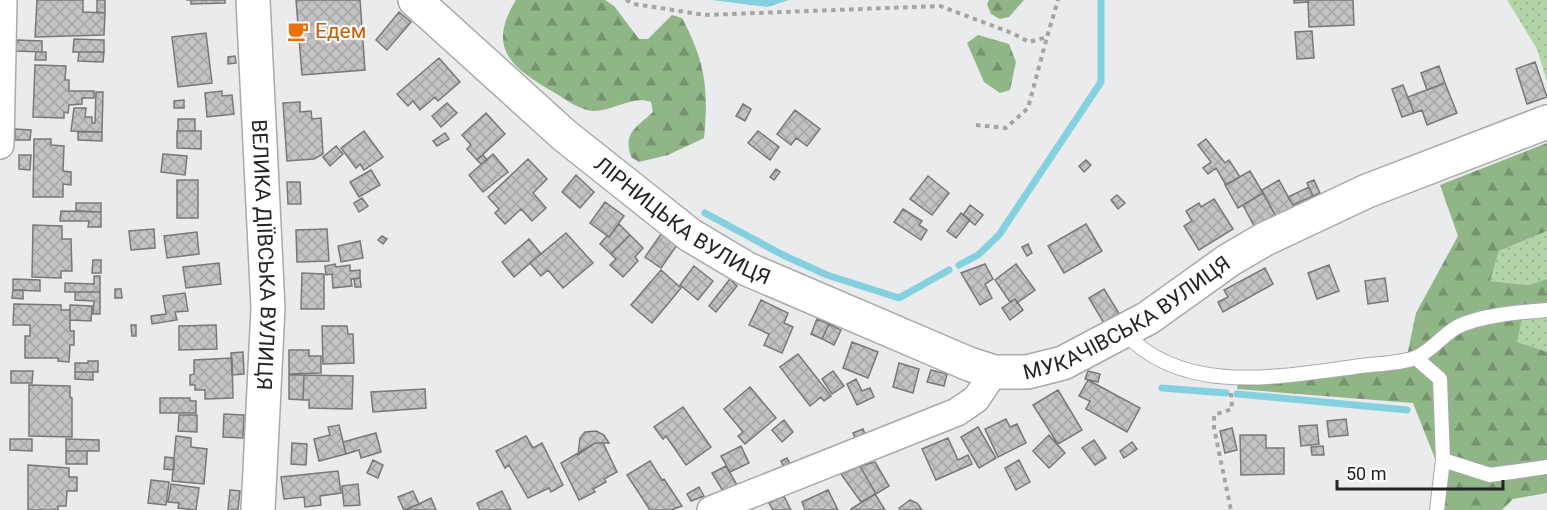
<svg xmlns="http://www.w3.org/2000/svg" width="1547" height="510" font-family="Roboto,sans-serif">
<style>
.grass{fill:url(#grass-dots)}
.forest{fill:url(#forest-firs)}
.water{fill:url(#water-waves)}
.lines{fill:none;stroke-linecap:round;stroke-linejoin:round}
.stream{stroke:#84d0df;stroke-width:7}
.building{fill:url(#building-cross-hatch);stroke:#797779;stroke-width:1.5}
.service-casing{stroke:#a7a9aa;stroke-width:16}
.minor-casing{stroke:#a7a9aa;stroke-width:30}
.tertiary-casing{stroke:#a7a9aa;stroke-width:36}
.path{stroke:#a4a4a6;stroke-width:4;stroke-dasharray:4.5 4.5;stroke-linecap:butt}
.service{stroke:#fff;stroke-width:14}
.minor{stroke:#fff;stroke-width:27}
.tertiary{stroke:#fff;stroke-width:33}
.labels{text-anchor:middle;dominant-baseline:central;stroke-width:4.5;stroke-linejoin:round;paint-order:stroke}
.food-label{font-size:21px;fill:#c56008;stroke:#f7f9fa;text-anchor:start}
.street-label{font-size:21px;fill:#242425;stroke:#f7f9fa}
</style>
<defs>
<pattern id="grass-dots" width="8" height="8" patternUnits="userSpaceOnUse" patternTransform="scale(1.5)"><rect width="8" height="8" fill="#b1d5a7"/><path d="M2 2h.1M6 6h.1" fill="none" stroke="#98b790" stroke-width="1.8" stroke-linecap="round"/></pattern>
<pattern id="forest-firs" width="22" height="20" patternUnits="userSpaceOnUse" patternTransform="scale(1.5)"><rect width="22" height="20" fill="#90b586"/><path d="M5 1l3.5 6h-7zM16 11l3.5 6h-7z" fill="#75936d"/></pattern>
<pattern id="water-waves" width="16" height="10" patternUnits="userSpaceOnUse" patternTransform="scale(1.5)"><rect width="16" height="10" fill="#84d0df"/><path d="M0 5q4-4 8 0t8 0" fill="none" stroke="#72b2bf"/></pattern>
<pattern id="building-cross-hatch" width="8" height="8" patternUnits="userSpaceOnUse" patternTransform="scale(1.5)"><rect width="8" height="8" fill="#c3c1c3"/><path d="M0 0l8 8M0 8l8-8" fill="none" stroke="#a7a6a7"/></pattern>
</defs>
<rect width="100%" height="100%" fill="#eaebed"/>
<path class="grass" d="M1507,0H1547V82L1537,49Z
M1547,231V279L1530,285L1490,281L1499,251Z
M1547,306V352L1516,342L1523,313Z"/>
<path class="forest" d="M516,0H605L614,6L639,39H648L672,15L682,18C705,61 709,89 704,138L668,155L639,162L631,157C623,132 636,128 653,112L651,102C631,95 613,112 592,111C580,110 565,99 555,93C514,69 485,50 516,0Z
M989,0H1024L1009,17L1000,19L991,14L987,4Z
M978,35L1009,44L1016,62L1010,90L1000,93L984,82L967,43Z
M1547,143V231L1499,251L1490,281L1529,285L1547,279V306L1523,313L1517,342L1547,352V493L1513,499L1502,510H1431L1436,461L1413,403L1237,389L1238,383H1276L1405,365L1416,313L1458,236L1440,185Z"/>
<path class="water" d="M712,0H789L767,7Z"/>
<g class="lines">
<path class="stream" d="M705,213L783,255L827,275L899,298L949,270
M959,265L978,255L999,235L1101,82V0
M1162,388L1226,393
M1237,394L1407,410"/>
</g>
<path class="building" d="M37,0H83V12L105,13L104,35L35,37Z
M97,0H105V13L97,12Z
M186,0H225V3L191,4V0Z
M296,0H360L365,70L302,75Z
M1294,0H1308V2L1294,3Z
M1308,0H1353L1354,25L1309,27Z
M399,12L411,22L387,50L376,40Z
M1312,31L1314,58L1297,59L1295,32Z
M206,33L212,83L178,87L172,37Z
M74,39L104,40V52H73Z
M17,40L42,41V52L16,51Z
M36,52H46V60H35Z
M79,52H104L103,62L78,61Z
M235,56L236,63L228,64V57Z
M439,58L460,82L438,101L435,97L420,110L413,101L408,106L397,94Z
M1535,62L1547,97L1527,104L1516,69Z
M35,65L66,66L65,80H69V91H94V98H82V104L69,105L68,113L64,112V118L33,117Z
M1439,66L1445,83L1427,90L1421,73Z
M1445,83L1457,113L1427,125L1422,110L1414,113L1408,97Z
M1403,85L1414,113L1402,117L1392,89Z
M222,91V96L232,95L234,114L207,117L205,93Z
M96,92H103L102,132L71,131L74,108H86L85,117H92V123H95Z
M184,100V108H174V101Z
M300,102V112L311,111L312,119L321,118L323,154L314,159L287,161L283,103Z
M447,103L457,113L441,127L432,116Z
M743,104L751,109L745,121L736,116Z
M795,110L820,129L807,146L796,138L791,145L777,134Z
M486,113L505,134L477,160L467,149L471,145L462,135Z
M178,119H195V131H178Z
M15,129L31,130L30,140H15Z
M177,131H201V149L177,148Z
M364,131L383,157L364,170L360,164L356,168L341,148Z
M758,131L779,147L770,160L748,143Z
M78,132H102V141L78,140Z
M445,133L449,139L437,146L433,141Z
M34,139H51V145L64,146L63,171L71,172V185L63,184V197H33Z
M1206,139L1225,163L1229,160L1240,177L1226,185L1216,168L1208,174L1203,168L1211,162L1198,145Z
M336,146L343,154L330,166L323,157Z
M163,154L187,156L185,175L161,172Z
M493,154L508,172L483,192L469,175Z
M19,155H31L30,170L19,169Z
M483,155L487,160L481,164L477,160Z
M528,159L547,179L533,193L546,208L532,221L521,209L505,224L495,213L499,209L488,197Z
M1086,160L1091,165L1084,172L1079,166Z
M776,169L780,172L774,180L770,177Z
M371,170L380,185L359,197L350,182Z
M1250,171L1263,193L1238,208L1225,185Z
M576,175L594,192L580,208L562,192Z
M928,176L949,193L932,215L910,199Z
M177,180H198V218H177Z
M1279,180L1295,209L1277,219L1262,190Z
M1314,180L1320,193L1313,196L1307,183Z
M287,182H300L301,204H288Z
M1309,187L1313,196L1293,205L1288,197Z
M1263,193L1275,215L1254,226L1243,205Z
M1117,195L1125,203L1118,209L1111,200Z
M362,198L368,206L359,212L354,203Z
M1214,199L1233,229L1199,250L1184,226L1192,221L1186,211L1199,203L1201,207Z
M605,202L624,216L609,237L590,223Z
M76,203H101V212L76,211Z
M970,205L983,215L975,225L963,215Z
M903,209L922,221L919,225L927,230L921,240L894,222Z
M61,211L101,212V227H88L89,221H60Z
M961,213L970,220L956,238L947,231Z
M619,224L630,235L611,254L600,244L607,236L609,237Z
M1086,224L1102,251L1064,273L1048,246Z
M33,225L62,226V239H71L72,271H61V278L32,277Z
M154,229L155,248L131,250L129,231Z
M327,229L329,261L297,262L296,230Z
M197,232L199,254L167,258L164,236Z
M566,233L593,263L563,288L548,270L541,276L530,263Z
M661,234L677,245L661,268L645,257Z
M630,235L643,248L635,257L638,261L623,277L610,265L616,259L611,254Z
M382,236L387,239L383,244L378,240Z
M529,239L541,254L514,277L502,262Z
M360,241L363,258L341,262L338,246Z
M1028,244L1032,253L1027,256L1022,247Z
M93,260H101V273H92Z
M219,263L221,284L186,288L183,267Z
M335,264L336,267L350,265V271L360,270V278L351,279L352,286L333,288L332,274L326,275L325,266Z
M985,264L993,279L985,284L992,298L980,305L961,273Z
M1016,264L1035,290L1017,303L1015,299L1010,302L995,280Z
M1329,265L1339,291L1317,299L1308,273Z
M694,266L713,281L698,300L680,285Z
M1265,268L1273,284L1223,312L1218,302L1228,297L1224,290Z
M661,270L681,288L652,323L631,305Z
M302,273L324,274V309H301Z
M94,276H100V292H65V283L94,284Z
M360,278L361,287H355L354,279Z
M1385,278L1388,301L1368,304L1365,281Z
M13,279L40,280V291L13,290Z
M730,279L737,286L716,312L709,306Z
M115,289H121L122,298H115Z
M1104,289L1120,315L1105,325L1089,298Z
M13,290H23V299L12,298Z
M75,292H100V314H93L94,301L75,300Z
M185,293L188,311L175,312L177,320L152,324L151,316L166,314L163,296Z
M1015,299L1023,310L1010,320L1002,308Z
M761,300L788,313L784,323L793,327L782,353L764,345L769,334L749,325Z
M14,304L61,305V310H70V331H74V345H70L69,362L58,361V358H25V336H30V325H13Z
M70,305L92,306L91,321L70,320Z
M817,319L829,324L822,339L811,334Z
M829,324L841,330L834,345L822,339Z
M131,325H136V336H132Z
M216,325L217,349L179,350V326Z
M322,326H347L348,334H353L354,363L323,364Z
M852,342L878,352L868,378L843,368Z
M289,350H309V356H321V373L289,374Z
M243,352L244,374L232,375L231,353Z
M798,354L831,396L824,401L821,397L810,406L780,367Z
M232,358L233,398L205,399V390H195V385H190V375L194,374V360Z
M88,361H98V372H75V363H88Z
M899,363L919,369L913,393L893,387Z
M931,370L947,374L944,386L927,382Z
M11,371H33L32,383H11Z
M833,371L844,386L832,394L822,379Z
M1088,371L1100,374L1098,382L1085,379Z
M75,372H93V380L75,379Z
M289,375H304L303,400L289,399Z
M304,375L353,376L352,409L309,408V400H303Z
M856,379L862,391L870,388L874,397L857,405L847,384Z
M1088,380L1140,408L1127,432L1086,409L1090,401L1079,396Z
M29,385L70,386V397L72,398V437L29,436Z
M750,387L776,418L745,444L738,436L743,432L724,409Z
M425,389L426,408L373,412L371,392Z
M1058,390L1082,430L1058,444L1033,405Z
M160,398H190V401H196V413H160Z
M683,407L711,447L686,465L666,436L663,439L654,427Z
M224,414L244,415L243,438L223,437Z
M179,415H197V432L178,431Z
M1006,419L1010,427L1017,424L1026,443L998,457L985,429Z
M1346,419L1348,435L1329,437L1327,421Z
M784,420L793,432L782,442L772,430Z
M339,425L346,454L319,461L314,439L330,435L328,427Z
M1317,425L1319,444L1301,446L1299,426Z
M978,427L996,458L979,468L961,437Z
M1232,428L1237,450L1225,453L1220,431Z
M863,429L865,434L855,438L853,433Z
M596,431L604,435L609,443H595L578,455L580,438L585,432Z
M376,433L381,452L361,458L359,450L346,454L343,442Z
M1049,435L1065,453L1049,468L1033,451Z
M1240,435H1266V448H1284V474L1241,475Z
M176,436L191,438V447L207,449L204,484L172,481Z
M526,436L533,448L542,443L563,485L551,492L549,488L528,498L509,465L505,468L496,451Z
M948,438L958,460L968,455L972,464L936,480L922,449Z
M10,439H32V451L10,450Z
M66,439L99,440V451H66Z
M1094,440L1106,458L1095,465L1082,448Z
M1132,442L1137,449L1124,458L1120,451Z
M292,443L307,444L306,465L291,464Z
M595,443H603L617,472L604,479L606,482L593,489L595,492L579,500L561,463Z
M741,446L749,463L730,472L721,456Z
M1323,446L1324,455H1312L1311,447Z
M66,451H87V464H66Z
M165,457L174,458V470L164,469Z
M787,458L790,464L784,467L781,461Z
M373,460L383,465L378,478L367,473Z
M1019,460L1030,482L1016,490L1005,468Z
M650,461L662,480L664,479L682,506L671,510H650L627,475Z
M875,462L889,486L876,494L860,466Z
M28,465L69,468V477H77V491H67L66,506H58V510H28Z
M726,466L737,485L723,491L712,473Z
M860,466L876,494L861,502L841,474Z
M338,471L341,493L320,496L321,505L305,507L304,497L284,499L281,477Z
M151,480L169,482L166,505L148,503Z
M171,484L199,488L196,510L178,508L179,503L168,502Z
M358,484L360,505L344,506L342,486Z
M699,487L704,496L691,501L687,494Z
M230,490L240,491L238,510H228Z
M828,490L838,510H805L802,502Z
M413,491L419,504L404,510L398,497Z
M502,491L511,510H480L477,503Z
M875,494L885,510H851V509Z
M784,496L791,510H773L769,503Z
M431,498L436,510H405L419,504Z
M910,500L917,503L922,510H901L899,508Z"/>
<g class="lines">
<defs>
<path id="service" d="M1124,332C1182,396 1278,377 1354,367C1370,364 1403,364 1417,357C1432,350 1443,335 1457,327C1480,315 1522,312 1547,310
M1416,358L1440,379L1443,460L1437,510
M1443,460L1490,475L1547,467"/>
<path id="minor" d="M0,145L3,0
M711,510L957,412L976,399L994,372"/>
<g id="tertiary">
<path id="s1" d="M253,0L268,308L258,510"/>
<path id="s2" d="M415,0L564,135L690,235L747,269L969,364L994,372H1027L1063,363L1148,318L1229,260L1265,239L1367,191L1547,122"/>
</g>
</defs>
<use href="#service" class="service-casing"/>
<use href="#minor" class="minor-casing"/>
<use href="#tertiary" class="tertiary-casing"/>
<path class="path" d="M626,0L634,4L705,15L940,6L1012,33L1029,42L1047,37L1058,0
M976,125L1006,128L1028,108L1047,37
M1231,393L1232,409L1214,415V428L1231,510"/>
<use href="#service" class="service"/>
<use href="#minor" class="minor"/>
<use href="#tertiary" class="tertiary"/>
</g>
<defs>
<symbol id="cafe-bare" viewBox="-9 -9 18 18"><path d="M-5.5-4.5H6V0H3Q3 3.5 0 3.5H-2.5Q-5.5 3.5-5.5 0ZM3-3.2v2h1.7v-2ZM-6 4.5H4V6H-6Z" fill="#e8710a" stroke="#f7f9fa" stroke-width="2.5" paint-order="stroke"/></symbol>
</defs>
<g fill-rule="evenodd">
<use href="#cafe-bare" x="283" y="16" width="30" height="30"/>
</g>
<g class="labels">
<g class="food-label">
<text x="315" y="31">Едем</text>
</g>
<g class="street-label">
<text stroke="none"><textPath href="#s2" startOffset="348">ЛІРНИЦЬКА ВУЛИЦЯ</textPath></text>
<text stroke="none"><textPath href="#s1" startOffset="255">ВЕЛИКА ДІЇВСЬКА ВУЛИЦЯ</textPath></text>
<text stroke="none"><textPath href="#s2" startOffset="843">МУКАЧІВСЬКА ВУЛИЦЯ</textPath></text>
</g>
</g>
<path d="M1337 480v9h166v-9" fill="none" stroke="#242425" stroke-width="3"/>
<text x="1346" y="480" font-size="18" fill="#242425" stroke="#f7f9fa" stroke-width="4.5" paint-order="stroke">50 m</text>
</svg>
